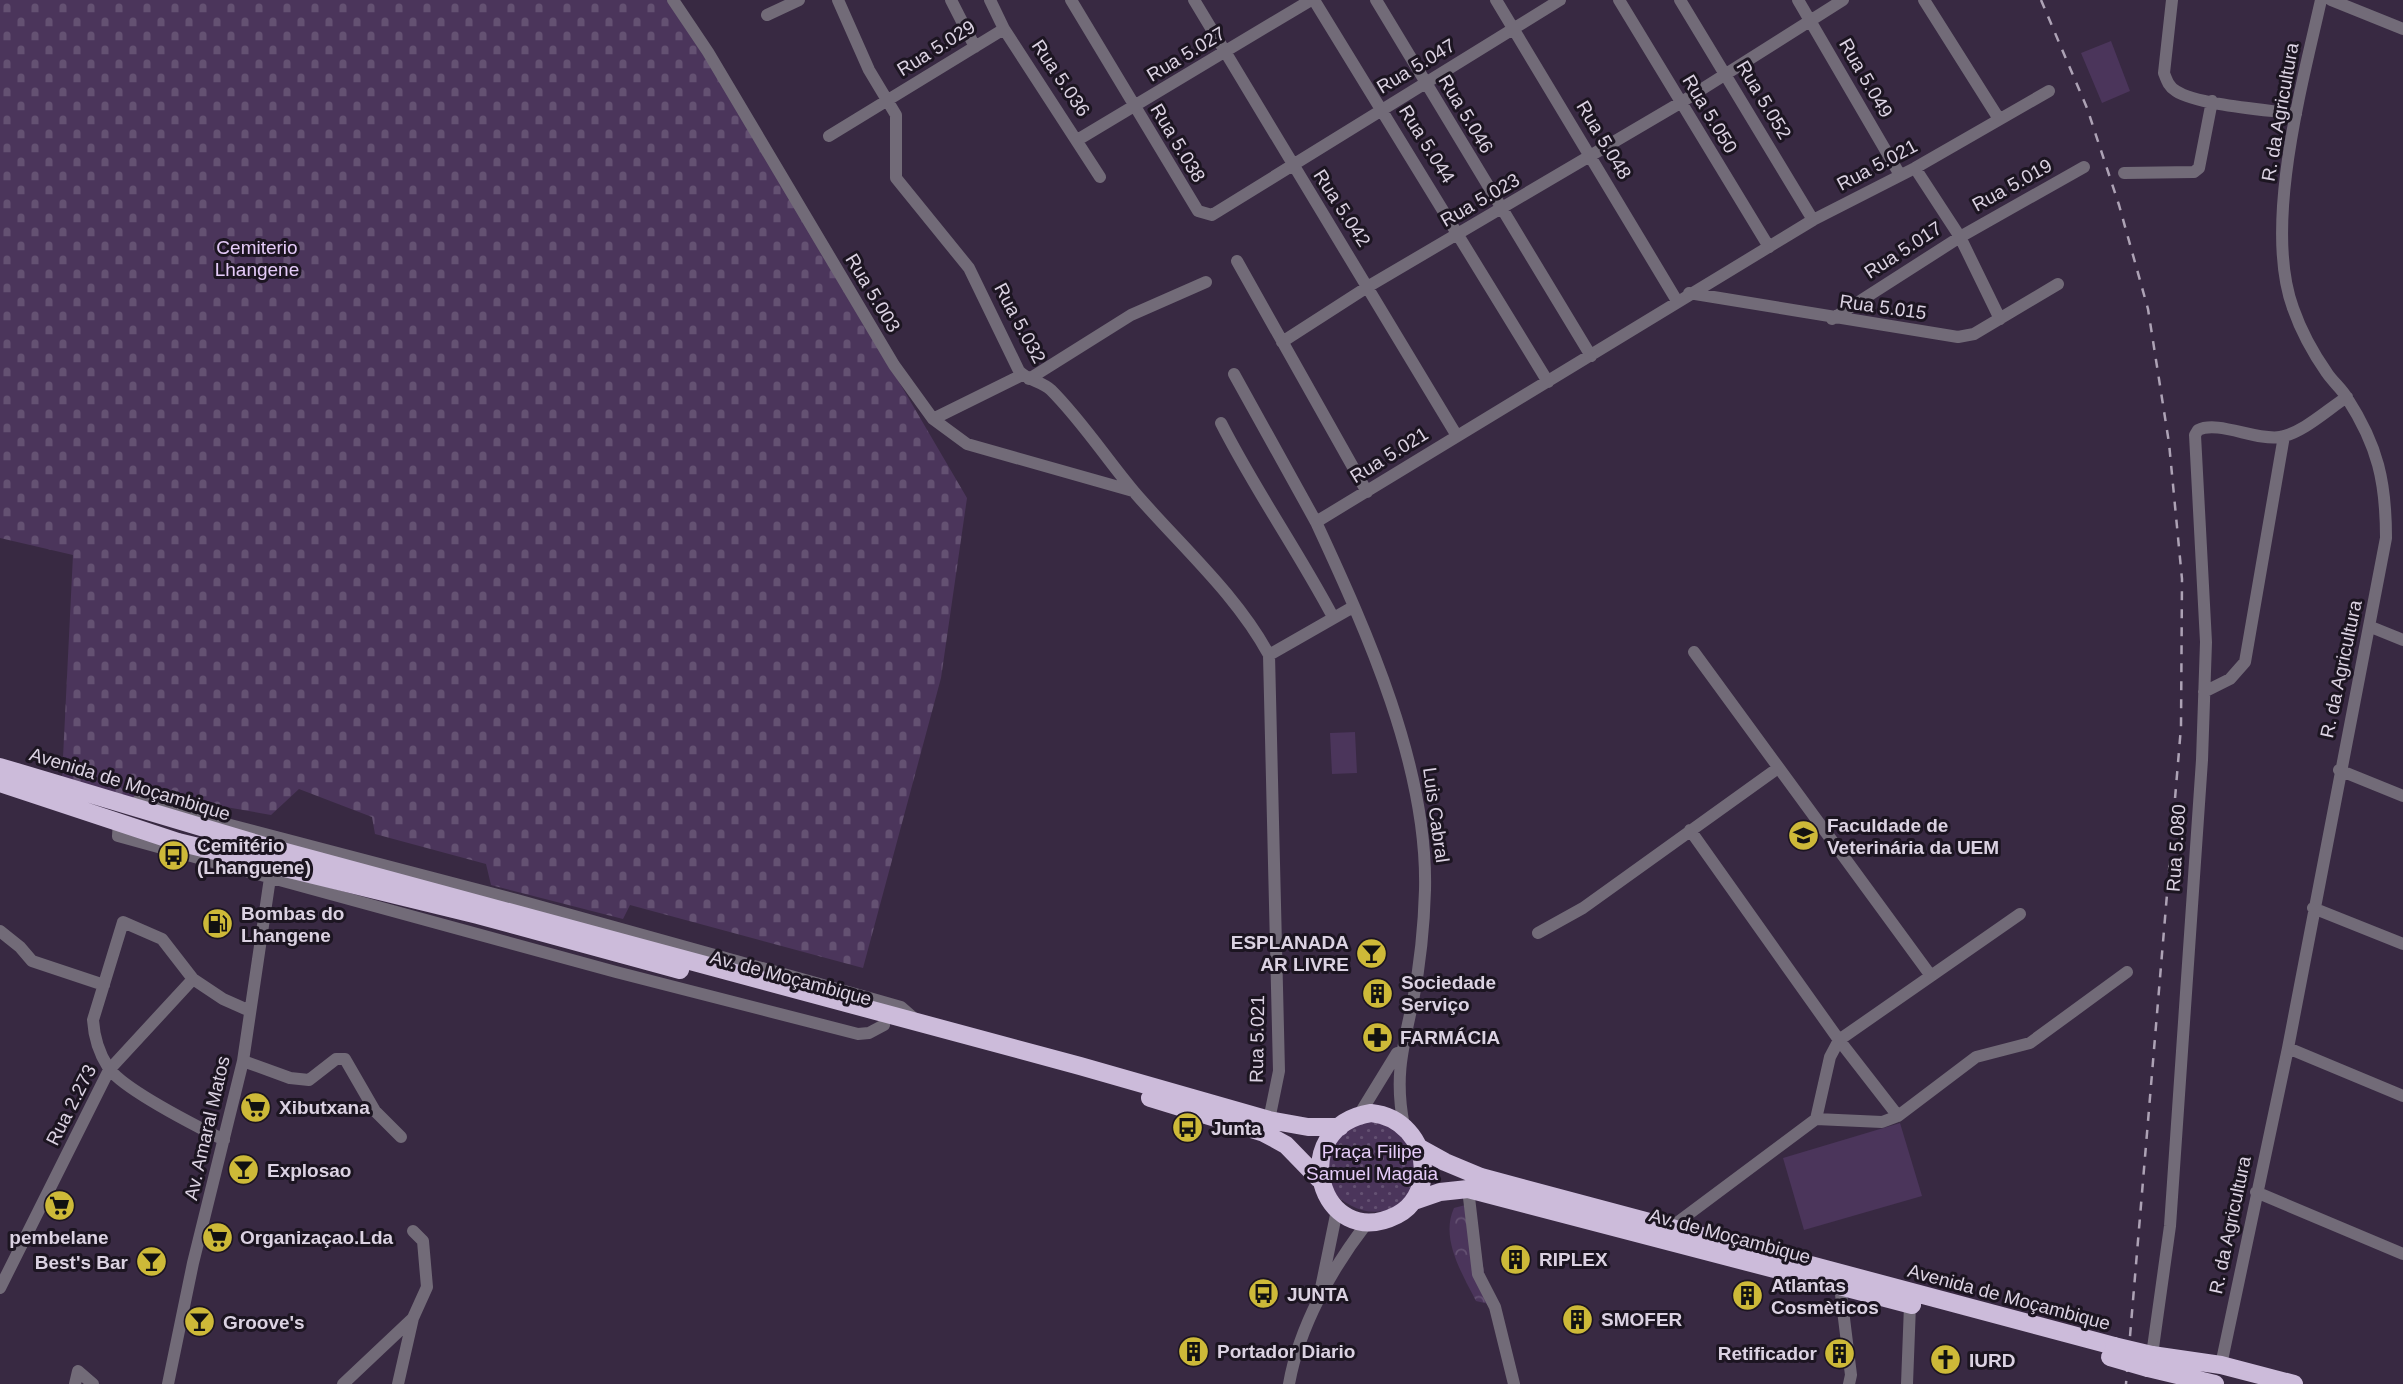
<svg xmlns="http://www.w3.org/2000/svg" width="2403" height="1384" font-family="Helvetica,sans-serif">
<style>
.forest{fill:url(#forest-crowns)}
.cemetery{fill:url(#cemetery-stones)}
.park{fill:url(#park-dots)}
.pitch{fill:#4b355b}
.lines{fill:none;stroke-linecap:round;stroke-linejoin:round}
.minor{stroke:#726b78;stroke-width:12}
.highway{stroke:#ccbbda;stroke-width:18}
.rail{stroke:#ada2b5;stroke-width:2.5;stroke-dasharray:9 9;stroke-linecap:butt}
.highway-bridge{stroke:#ccbbda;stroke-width:18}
.labels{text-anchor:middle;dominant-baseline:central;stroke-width:6;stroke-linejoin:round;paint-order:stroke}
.street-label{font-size:19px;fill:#dbd2e2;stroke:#1c1521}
.park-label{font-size:19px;fill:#e5cbf9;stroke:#1c1521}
.poi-label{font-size:19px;font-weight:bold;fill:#dbd2e2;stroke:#1c1521;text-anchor:start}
</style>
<defs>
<pattern id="forest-crowns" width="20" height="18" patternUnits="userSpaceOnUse" patternTransform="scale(1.75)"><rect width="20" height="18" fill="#4b355b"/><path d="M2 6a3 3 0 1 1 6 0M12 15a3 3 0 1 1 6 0" fill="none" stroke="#645172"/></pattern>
<pattern id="cemetery-stones" width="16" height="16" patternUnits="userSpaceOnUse" patternTransform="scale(1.75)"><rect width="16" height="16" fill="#4b355b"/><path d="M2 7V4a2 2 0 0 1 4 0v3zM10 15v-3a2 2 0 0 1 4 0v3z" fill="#645172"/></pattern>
<pattern id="park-dots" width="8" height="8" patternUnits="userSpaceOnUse" patternTransform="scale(1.75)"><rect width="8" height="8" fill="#4b355b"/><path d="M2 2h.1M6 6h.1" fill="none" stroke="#645172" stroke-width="1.8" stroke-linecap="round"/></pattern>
</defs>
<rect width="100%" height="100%" fill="#382942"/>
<path class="forest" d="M1473,1203L1489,1304L1476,1301C1462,1273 1440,1239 1454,1208Z"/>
<path class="cemetery" d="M0,0H668L707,54L967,498L941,678L863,968L630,905L623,919L491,885L486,864L375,834L372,817L299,789L271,815L157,795L148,802L62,778L73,555L0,538Z"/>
<path class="park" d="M1383,1114L1422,1153C1418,1166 1415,1185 1407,1195C1384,1224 1351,1211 1330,1190C1325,1125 1325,1138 1383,1114Z"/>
<path class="pitch" d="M2111,41L2130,91L2102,103L2081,53Z
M1355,732L1357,773L1332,774L1330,733Z
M1900,1123L1922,1196L1804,1230L1783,1158Z"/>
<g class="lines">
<path class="minor" d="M673,0L708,52L894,365L933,419L967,444L1133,491
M838,0L869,70L896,115V178L969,268L1019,371C1028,381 1042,381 1051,390C1083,422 1107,460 1136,494C1181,546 1236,594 1269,655L1279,1071L1269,1120
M951,0L975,47
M990,0L1004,29L1100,177
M1071,0L1198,211L1212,215L1560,0
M1194,0L1457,436
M1314,0L1548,382
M1376,0L1591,356
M1496,0L1677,301
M1619,0L1769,247
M1680,0L1813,220
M1798,0L1900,175
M1924,0L1999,119
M2172,0L2164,73C2167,81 2169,87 2176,91C2197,105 2269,110 2296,114
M2331,0L2403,29
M767,15L799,0
M829,136L1004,29
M1079,139L1311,0
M1915,168L1960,237L2000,319
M2124,173L2194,172L2199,168L2212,101
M1237,261L1367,492
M1689,293L1958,337L1974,334L2058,284
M1832,319L1960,237L2084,167
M1282,342L1369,286L1680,103L1843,0
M1234,374L1316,522
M1029,379L1131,315L1206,282
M933,419L1022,375
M1221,423C1255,490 1298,551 1333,617
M2371,627L2403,640
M1694,652L1931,976
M1269,655L1353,607
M2204,692L2230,679L2245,662L2284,436
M2339,770L2403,796
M138,801L517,900L866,997L901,1007L917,1021
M119,821L118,836L616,972L858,1034L869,1033L884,1025
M1690,830L1839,1040L1898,1116
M2313,908L2403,944
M0,931L20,947L32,961L104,985
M1538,933L1583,908L1778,768
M193,979L162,939L123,922L93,1020C94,1036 99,1053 108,1067C121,1088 200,1128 224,1140
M2288,1048L2403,1096
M243,1061L290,1078L309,1080L336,1059H345L375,1111L401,1137
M1359,1115L1397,1053
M1816,1119L1830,1057L1839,1040L2020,914
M1404,1126C1394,1077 1403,1047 1413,1001C1420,964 1424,927 1425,890C1428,767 1367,632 1316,522L1813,220L1915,168L2049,91
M1468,1189L1478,1274L1495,1307L1514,1384
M2256,1192L2403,1254
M1670,1228L1816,1119L1882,1122L1898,1116L1976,1057L2030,1043L2127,972
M1840,1286L1851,1375L1849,1384
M0,1288L109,1070L193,979L223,999L250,1011
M1321,1288L1337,1210
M2152,1355L2170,1226L2202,760L2206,642L2195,435L2198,430C2218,420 2256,441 2280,437C2303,433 2328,409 2347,397
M2221,1365L2288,1048L2386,538C2386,482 2378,446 2347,398C2342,389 2333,382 2327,373C2313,353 2301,331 2293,308C2263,226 2302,85 2321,0
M75,1384L78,1371L93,1384
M168,1384L193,1263L243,1061L270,878
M343,1384L413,1318L427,1287L423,1241L413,1231
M398,1384L413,1318
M1289,1384C1299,1327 1332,1268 1367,1223
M1907,1384L1910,1305"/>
<path class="highway" d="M0,767L278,850L1080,1066L1269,1120L1308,1127H1340
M0,783L178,842L478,915L680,970
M1150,1098L1264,1133L1286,1145L1319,1179
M1371,1113C1401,1116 1423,1140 1423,1171C1423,1189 1413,1207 1397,1215C1320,1254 1284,1127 1371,1113Z
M1416,1146L1445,1162L1481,1177L2114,1346
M1414,1201L1440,1192L1468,1189L1912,1305
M2152,1355L2221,1365L2294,1384
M2148,1368L2215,1384"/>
<path class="rail" d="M2041,0L2087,108L2119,205L2148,309L2169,443L2182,579L2181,727L2126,1384"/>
<path class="highway-bridge" d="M2114,1346L2152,1355
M2110,1357L2148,1368"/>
</g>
<defs>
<symbol id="university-disc" viewBox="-11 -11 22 22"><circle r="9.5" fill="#cdb938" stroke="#1c1521"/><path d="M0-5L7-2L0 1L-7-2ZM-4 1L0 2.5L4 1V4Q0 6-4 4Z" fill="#111"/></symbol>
<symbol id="bus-disc" viewBox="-11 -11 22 22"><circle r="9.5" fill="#cdb938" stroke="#1c1521"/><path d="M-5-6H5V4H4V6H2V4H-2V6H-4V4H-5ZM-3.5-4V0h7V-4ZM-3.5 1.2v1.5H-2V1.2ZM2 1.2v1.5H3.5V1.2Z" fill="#111"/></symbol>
<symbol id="fuel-disc" viewBox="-11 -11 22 22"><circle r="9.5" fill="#cdb938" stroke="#1c1521"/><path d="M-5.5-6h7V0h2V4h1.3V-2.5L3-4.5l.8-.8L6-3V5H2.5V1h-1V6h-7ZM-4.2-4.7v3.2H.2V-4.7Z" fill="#111"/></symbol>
<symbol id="bar-disc" viewBox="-11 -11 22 22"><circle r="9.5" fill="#cdb938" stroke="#1c1521"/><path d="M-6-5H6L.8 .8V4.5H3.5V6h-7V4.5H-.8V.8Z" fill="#111"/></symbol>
<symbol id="building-disc" viewBox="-11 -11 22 22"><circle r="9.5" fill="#cdb938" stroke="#1c1521"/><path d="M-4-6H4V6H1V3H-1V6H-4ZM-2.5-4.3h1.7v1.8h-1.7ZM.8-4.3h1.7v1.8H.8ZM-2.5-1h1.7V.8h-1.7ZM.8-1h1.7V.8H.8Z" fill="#111"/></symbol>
<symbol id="pharmacy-disc" viewBox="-11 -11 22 22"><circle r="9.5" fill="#cdb938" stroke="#1c1521"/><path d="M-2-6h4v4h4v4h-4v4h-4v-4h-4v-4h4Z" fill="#111"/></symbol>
<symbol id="supermarket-disc" viewBox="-11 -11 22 22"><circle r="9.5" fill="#cdb938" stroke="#1c1521"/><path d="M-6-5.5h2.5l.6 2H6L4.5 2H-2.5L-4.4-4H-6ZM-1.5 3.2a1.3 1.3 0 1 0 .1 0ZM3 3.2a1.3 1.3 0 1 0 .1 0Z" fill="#111"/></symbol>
<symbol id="church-disc" viewBox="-11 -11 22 22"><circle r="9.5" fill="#cdb938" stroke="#1c1521"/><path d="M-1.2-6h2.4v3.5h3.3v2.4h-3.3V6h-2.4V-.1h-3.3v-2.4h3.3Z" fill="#111"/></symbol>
</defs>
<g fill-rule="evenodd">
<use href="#university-disc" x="1786" y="818" width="35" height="35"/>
<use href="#bus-disc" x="156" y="838" width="35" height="35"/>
<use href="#fuel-disc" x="200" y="906" width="35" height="35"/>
<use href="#bar-disc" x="1354" y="936" width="35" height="35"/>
<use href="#building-disc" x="1360" y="976" width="35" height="35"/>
<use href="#pharmacy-disc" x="1360" y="1020" width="35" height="35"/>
<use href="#supermarket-disc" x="238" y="1090" width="35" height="35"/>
<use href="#bus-disc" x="1170" y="1110" width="35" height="35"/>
<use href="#bar-disc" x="226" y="1152" width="35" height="35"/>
<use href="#supermarket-disc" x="42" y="1188" width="35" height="35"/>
<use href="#supermarket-disc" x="200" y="1220" width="35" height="35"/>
<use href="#building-disc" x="1498" y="1242" width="35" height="35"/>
<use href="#bar-disc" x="134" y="1244" width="35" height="35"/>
<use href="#bus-disc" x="1246" y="1276" width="35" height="35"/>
<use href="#building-disc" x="1730" y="1278" width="35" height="35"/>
<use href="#building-disc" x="1560" y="1302" width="35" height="35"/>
<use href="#bar-disc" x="182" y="1304" width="35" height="35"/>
<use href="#building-disc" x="1176" y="1334" width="35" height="35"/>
<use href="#building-disc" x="1822" y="1336" width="35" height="35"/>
<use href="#church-disc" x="1928" y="1342" width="35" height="35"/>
</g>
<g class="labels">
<g class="street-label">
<text transform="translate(936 48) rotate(-32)">Rua 5.029</text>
<text transform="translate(1186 54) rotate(-31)">Rua 5.027</text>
<text transform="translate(1416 66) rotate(-31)">Rua 5.047</text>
<text transform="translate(1061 78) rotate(56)">Rua 5.036</text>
<text transform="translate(1866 78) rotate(60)">Rua 5.049</text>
<text transform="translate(1764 100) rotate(59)">Rua 5.052</text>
<text transform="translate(2280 112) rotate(-80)">R. da Agricultura</text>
<text transform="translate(1466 114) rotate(59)">Rua 5.046</text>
<text transform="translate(1710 114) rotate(59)">Rua 5.050</text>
<text transform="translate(1604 140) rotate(59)">Rua 5.048</text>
<text transform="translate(1178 143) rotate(59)">Rua 5.038</text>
<text transform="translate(1427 144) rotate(58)">Rua 5.044</text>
<text transform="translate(1877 165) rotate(-28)">Rua 5.021</text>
<text transform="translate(2012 185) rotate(-29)">Rua 5.019</text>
<text transform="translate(1480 200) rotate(-30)">Rua 5.023</text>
<text transform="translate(1342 208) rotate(57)">Rua 5.042</text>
<text transform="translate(1903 250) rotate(-33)">Rua 5.017</text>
<text transform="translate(873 293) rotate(59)">Rua 5.003</text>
<text transform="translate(1883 307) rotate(8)">Rua 5.015</text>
<text transform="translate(1020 323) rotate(62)">Rua 5.032</text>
<text transform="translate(1389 455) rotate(-32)">Rua 5.021</text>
<text transform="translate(2341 669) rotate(-78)">R. da Agricultura</text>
<text transform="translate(130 784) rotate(17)">Avenida de Moçambique</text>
<text transform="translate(1436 815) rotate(82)">Luis Cabral</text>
<text transform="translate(2176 848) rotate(-86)">Rua 5.080</text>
<text transform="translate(791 978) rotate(15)">Av. de Moçambique</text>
<text transform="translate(1257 1039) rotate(-89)">Rua 5.021</text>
<text transform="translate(71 1105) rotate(-63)">Rua 2.273</text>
<text transform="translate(207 1128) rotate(-77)">Av. Amaral Matos</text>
<text transform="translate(2230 1225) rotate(-78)">R. da Agricultura</text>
<text transform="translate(1730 1236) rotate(15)">Av. de Moçambique</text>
<text transform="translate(2009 1297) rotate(15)">Avenida de Moçambique</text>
</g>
<g class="park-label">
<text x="257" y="247">Cemiterio<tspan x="257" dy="22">Lhangene</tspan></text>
<text x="1372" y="1151">Praça Filipe<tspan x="1372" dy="22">Samuel Magaia</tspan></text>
</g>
<g class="poi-label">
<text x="1827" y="825">Faculdade de<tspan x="1827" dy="22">Veterinária da UEM</tspan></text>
<text x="197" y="845">Cemitério<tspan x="197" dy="22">(Lhanguene)</tspan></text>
<text x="241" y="913">Bombas do<tspan x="241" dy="22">Lhangene</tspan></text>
<text x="1349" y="942" text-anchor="end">ESPLANADA<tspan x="1349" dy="22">AR LIVRE</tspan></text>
<text x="1401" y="982">Sociedade<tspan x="1401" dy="22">Serviço</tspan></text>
<text x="1400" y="1037">FARMÁCIA</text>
<text x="279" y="1107">Xibutxana</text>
<text x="1211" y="1128">Junta</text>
<text x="267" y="1170">Explosao</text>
<text x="59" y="1237" text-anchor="middle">pembelane</text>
<text x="240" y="1237">Organizaçao.Lda</text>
<text x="1539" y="1259">RIPLEX</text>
<text x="128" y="1262" text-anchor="end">Best's Bar</text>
<text x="1771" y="1285">Atlantas<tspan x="1771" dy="22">Cosmèticos</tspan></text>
<text x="1287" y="1294">JUNTA</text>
<text x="1601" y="1319">SMOFER</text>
<text x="223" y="1322">Groove's</text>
<text x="1217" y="1351">Portador Diario</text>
<text x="1817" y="1353" text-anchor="end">Retificador</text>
<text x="1969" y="1360">IURD</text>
</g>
</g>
</svg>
